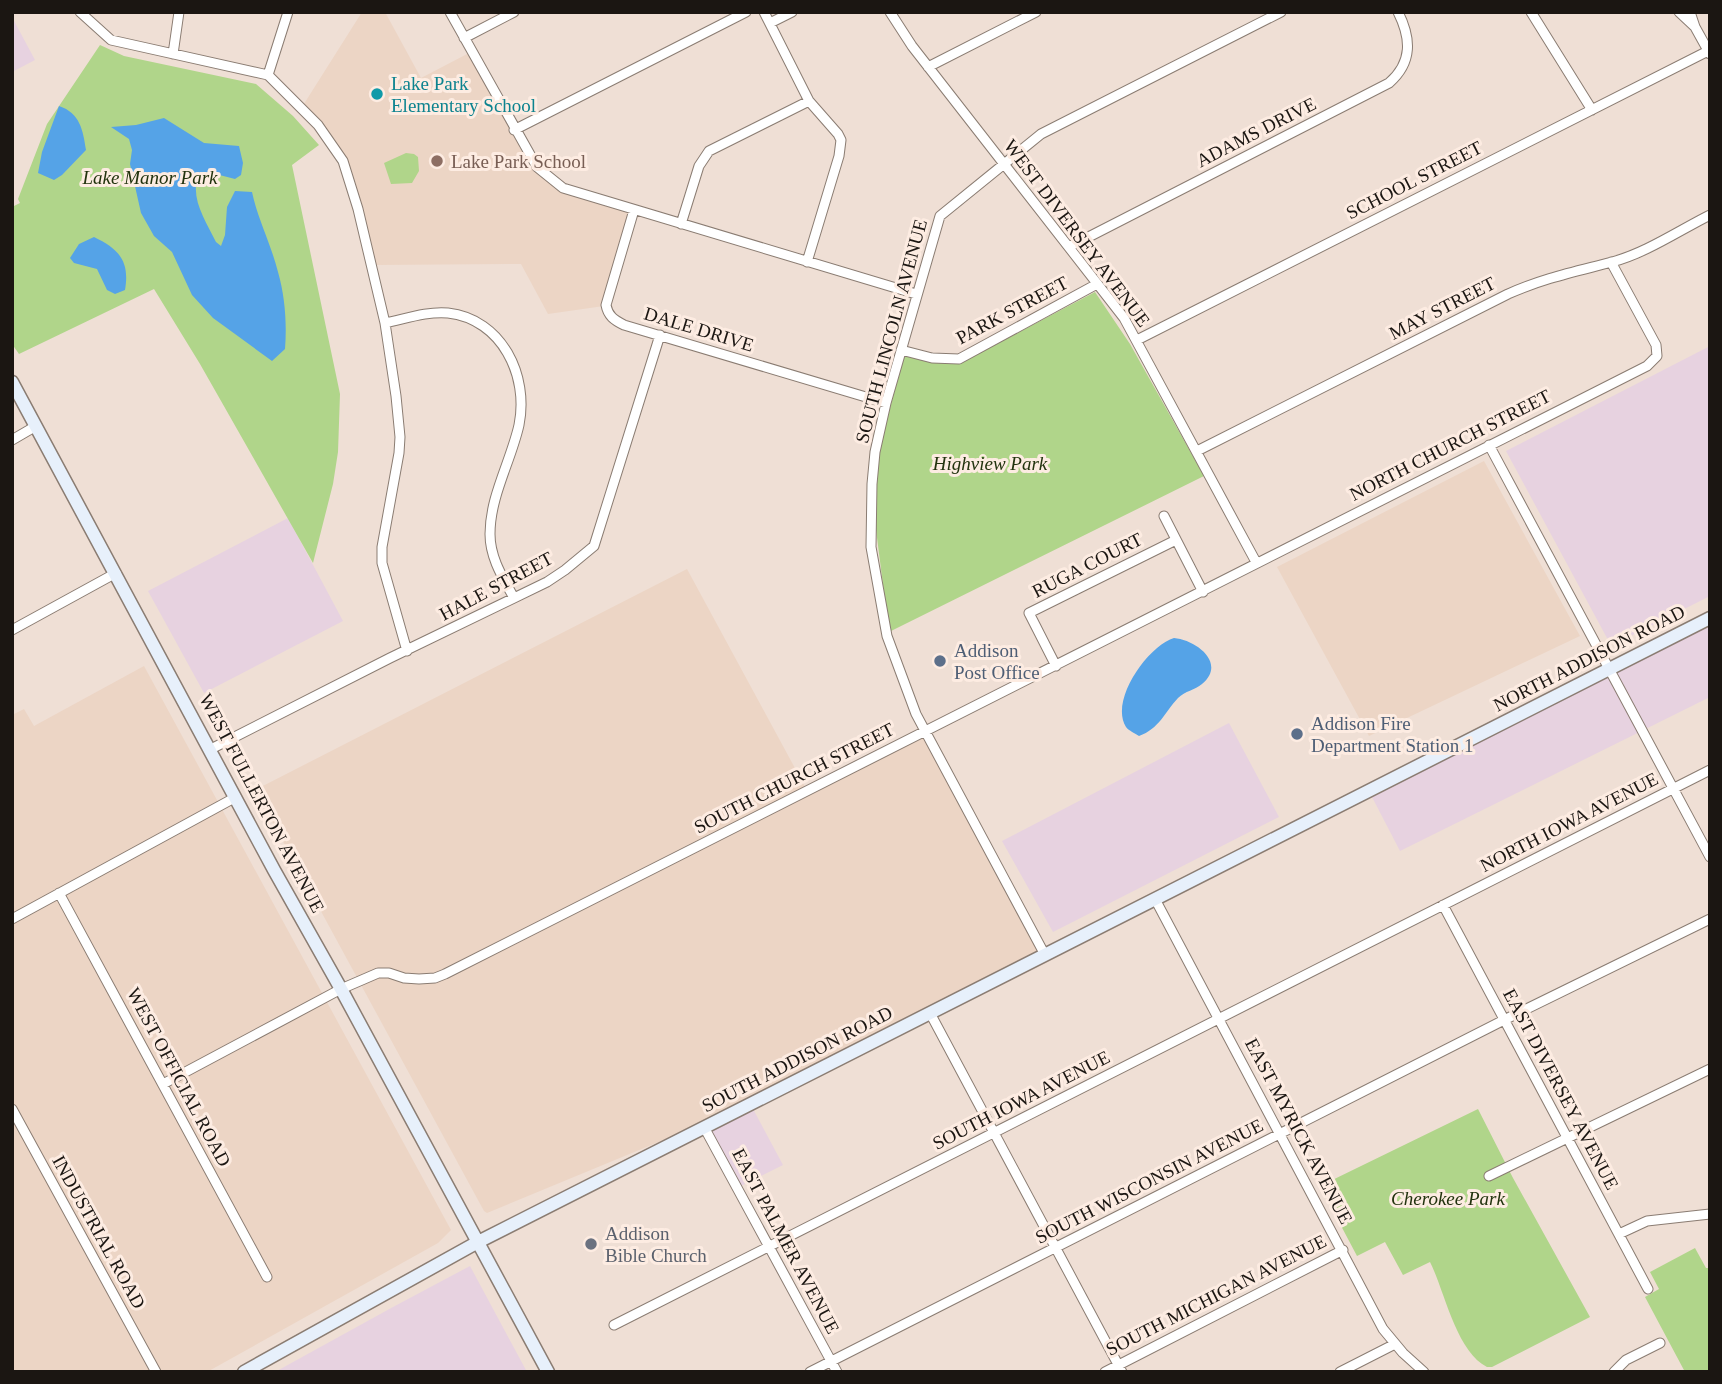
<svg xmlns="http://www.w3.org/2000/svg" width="1722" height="1384" font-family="Georgia,serif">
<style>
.commercial{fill:#e7d2e0}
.built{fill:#ecd5c5}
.green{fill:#b0d58a}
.water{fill:#55a3e7}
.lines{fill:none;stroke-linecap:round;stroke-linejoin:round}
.street-casing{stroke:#8a7c72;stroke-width:11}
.secondary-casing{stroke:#8a7c72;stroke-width:15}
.street{stroke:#fff;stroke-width:9}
.secondary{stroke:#e7f0fb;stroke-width:12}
.culture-dot{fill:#0f9aa8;stroke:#fdece2;stroke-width:2.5}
.education-dot{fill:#8d6e63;stroke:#fdece2;stroke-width:2.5}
.service-dot{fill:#5c6f8a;stroke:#fdece2;stroke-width:2.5}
.worship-dot{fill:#6b7280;stroke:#fdece2;stroke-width:2.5}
.labels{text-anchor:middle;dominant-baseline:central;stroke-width:6;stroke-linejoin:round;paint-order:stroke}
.culture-label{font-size:19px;fill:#0d838f;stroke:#fdece2;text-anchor:start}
.street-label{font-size:19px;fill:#1b1612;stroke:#fdece2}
.education-label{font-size:19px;fill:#785e54;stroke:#fdece2;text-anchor:start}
.park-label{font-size:19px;font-style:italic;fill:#22330e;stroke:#fdece2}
.service-label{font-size:19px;fill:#4e5e75;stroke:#fdece2;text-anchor:start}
.worship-label{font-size:19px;fill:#5b616d;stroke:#fdece2;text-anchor:start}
</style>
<rect width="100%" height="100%" fill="#efdfd5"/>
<path class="commercial" d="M12,17L35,60L12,72Z
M1710,346V596L1619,642L1607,638L1506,451Z
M288,518L343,621L204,693L148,591Z
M1710,623V697L1400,851L1372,797Z
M1229,723L1279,817L1053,932L1002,841Z
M752,1107L783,1165L739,1187L708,1129Z
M470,1266L527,1372H275L393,1307Z"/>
<path class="built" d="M362,12H385L421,78L469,53L513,133L562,190L630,211L604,306L548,314L521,264L373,265L353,178L302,107Z
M1484,461L1580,636L1369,736L1277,567Z
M687,569L809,794L923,736L1040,953L702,1124L487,1213L484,1211L255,790Z
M144,666L451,1230L438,1243L207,1372H12V715L24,709L34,726Z"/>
<path class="green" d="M100,45L124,56L256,84L293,116L319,145L292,165L340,394L338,452L333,484L313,563L200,364L154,289L19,354L12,344V207L20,203L18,199L47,124Z
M406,153L414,154L418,157L419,171L412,183L391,184L384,163Z
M1095,292L1130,344L1204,476L889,632L874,514L880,447L904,354L951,364L972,357Z
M1478,1109L1513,1178L1590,1317L1492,1367H1487C1456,1351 1445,1292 1430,1262L1403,1275L1385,1242L1357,1256L1320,1186Z
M1695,1248L1706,1268H1710V1372H1685L1645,1297L1659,1289L1650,1272Z"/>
<path class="water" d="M59,106C80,113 83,130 86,150L62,175L54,180L38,173L42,152Z
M164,118L204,143L239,146L243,163L241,175L235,179L208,172L198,176C190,199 206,221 216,242L221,246L225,235L227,207L235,191L252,192C258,220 271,244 278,272C285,296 287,324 285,349L272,361L213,318L192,295L172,252L154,236L141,213L130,164L132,150L129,139L111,127L136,125Z
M94,237C119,249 130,261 125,290L115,294L107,290L97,269L74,263L70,258L79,244Z
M1174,638C1196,640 1227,663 1202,684C1195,690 1185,691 1178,698C1165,712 1159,729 1139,736C1135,733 1129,731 1126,727C1109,700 1149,645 1174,638Z"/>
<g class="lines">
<defs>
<path id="street" d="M80,12L111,40L268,75L318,125L343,161L358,209L385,323L396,396L400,437L399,453L382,547V563L407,651
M450,12L537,167L563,188L916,294
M764,12L809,101L838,134L841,140L839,156L807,262
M890,12L912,46L1124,318L1256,562
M1531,12L1592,110
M1679,12L1695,27
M1690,12L1695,27L1710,54
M770,23L792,12
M464,38L514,12
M173,54L179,12
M928,67L1036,12
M268,75L288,12
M514,130L746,12
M634,210L606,305C608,316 614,320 624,325L886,403
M681,224L699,166L709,151L809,101
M1069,247L1389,83C1413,62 1411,38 1398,12
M385,323C405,319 427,311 448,313C502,319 529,376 519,425C511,461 490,496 490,534C490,558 503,578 514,598
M1137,340L1708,51
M901,350L932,358L959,359L1097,284
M12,440L36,426
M1489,445L1710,857
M1197,451L1508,294C1544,278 1574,272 1612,262C1646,253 1678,231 1710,215
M1164,516L1203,592
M12,630L116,573
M1056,666L1029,613L1176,540
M211,749L390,658L547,582L565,570L594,546L660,335
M59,893L267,1277
M1155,899L1383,1329L1403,1353L1424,1372
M1443,905L1648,1289
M12,919L236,797
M1045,955L916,714L887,636L871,547L872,484L875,452L886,403L940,216L1041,134L1281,12
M930,1013L1122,1372
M163,1084L341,989L378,973H389L404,978L419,979L435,978L445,974L1647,366L1657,356L1656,345L1611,262
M12,1109L156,1372
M704,1127L837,1372
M1489,1176L1710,1069
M1619,1234L1647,1221L1710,1214
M614,1325L1710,770
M810,1372L1504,1020L1710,919
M1105,1372L1343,1250
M1340,1372L1395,1344
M1614,1372L1626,1360L1660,1343"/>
<path id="secondary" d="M12,382L274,870L341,989L548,1372
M244,1372L478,1242L1710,618"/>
</defs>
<use href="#street" class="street-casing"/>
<use href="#secondary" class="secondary-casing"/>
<use href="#street" class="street"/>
<use href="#secondary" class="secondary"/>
</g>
<circle class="culture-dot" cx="377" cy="94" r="7"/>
<circle class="education-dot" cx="437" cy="161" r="7"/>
<g class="service-dot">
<circle cx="940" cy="661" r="7"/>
<circle cx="1297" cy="734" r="7"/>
</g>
<circle class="worship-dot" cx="591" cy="1244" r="7"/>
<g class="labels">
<g class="culture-label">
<text x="391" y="83">Lake Park<tspan x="391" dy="22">Elementary School</tspan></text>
</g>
<g class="street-label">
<text transform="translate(1256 132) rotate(-27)">ADAMS DRIVE</text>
<text transform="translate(1414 180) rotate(-27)">SCHOOL STREET</text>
<text transform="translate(1077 233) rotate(53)">WEST DIVERSEY AVENUE</text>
<text transform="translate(1442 308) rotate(-27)">MAY STREET</text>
<text transform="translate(1012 310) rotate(-28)">PARK STREET</text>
<text transform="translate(699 329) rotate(17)">DALE DRIVE</text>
<text transform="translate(891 331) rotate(-75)">SOUTH LINCOLN AVENUE</text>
<text transform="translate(1450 445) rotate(-27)">NORTH CHURCH STREET</text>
<text transform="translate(1087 565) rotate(-27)">RUGA COURT</text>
<text transform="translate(496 586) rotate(-28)">HALE STREET</text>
<text transform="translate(1589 658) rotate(-27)">NORTH ADDISON ROAD</text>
<text transform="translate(794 778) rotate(-27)">SOUTH CHURCH STREET</text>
<text transform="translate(262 803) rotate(62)">WEST FULLERTON AVENUE</text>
<text transform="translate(1569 822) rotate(-27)">NORTH IOWA AVENUE</text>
<text transform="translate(797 1059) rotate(-27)">SOUTH ADDISON ROAD</text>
<text transform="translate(179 1077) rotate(62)">WEST OFFICIAL ROAD</text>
<text transform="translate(1561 1089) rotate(62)">EAST DIVERSEY AVENUE</text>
<text transform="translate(1021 1100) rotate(-27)">SOUTH IOWA AVENUE</text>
<text transform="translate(1299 1131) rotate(62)">EAST MYRICK AVENUE</text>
<text transform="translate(1149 1181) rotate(-27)">SOUTH WISCONSIN AVENUE</text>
<text transform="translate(99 1232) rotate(61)">INDUSTRIAL ROAD</text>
<text transform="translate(786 1241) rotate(62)">EAST PALMER AVENUE</text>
<text transform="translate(1216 1295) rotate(-27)">SOUTH MICHIGAN AVENUE</text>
</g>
<g class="education-label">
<text x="451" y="161">Lake Park School</text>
</g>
<g class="park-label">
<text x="150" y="177">Lake Manor Park</text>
<text x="990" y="463">Highview Park</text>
<text x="1448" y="1198">Cherokee Park</text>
</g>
<g class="service-label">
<text x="954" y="650">Addison<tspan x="954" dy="22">Post Office</tspan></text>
<text x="1311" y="723">Addison Fire<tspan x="1311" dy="22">Department Station 1</tspan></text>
</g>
<g class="worship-label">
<text x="605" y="1233">Addison<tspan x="605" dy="22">Bible Church</tspan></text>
</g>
</g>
<rect width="1722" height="1384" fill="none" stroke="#1b1612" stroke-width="28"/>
</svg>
